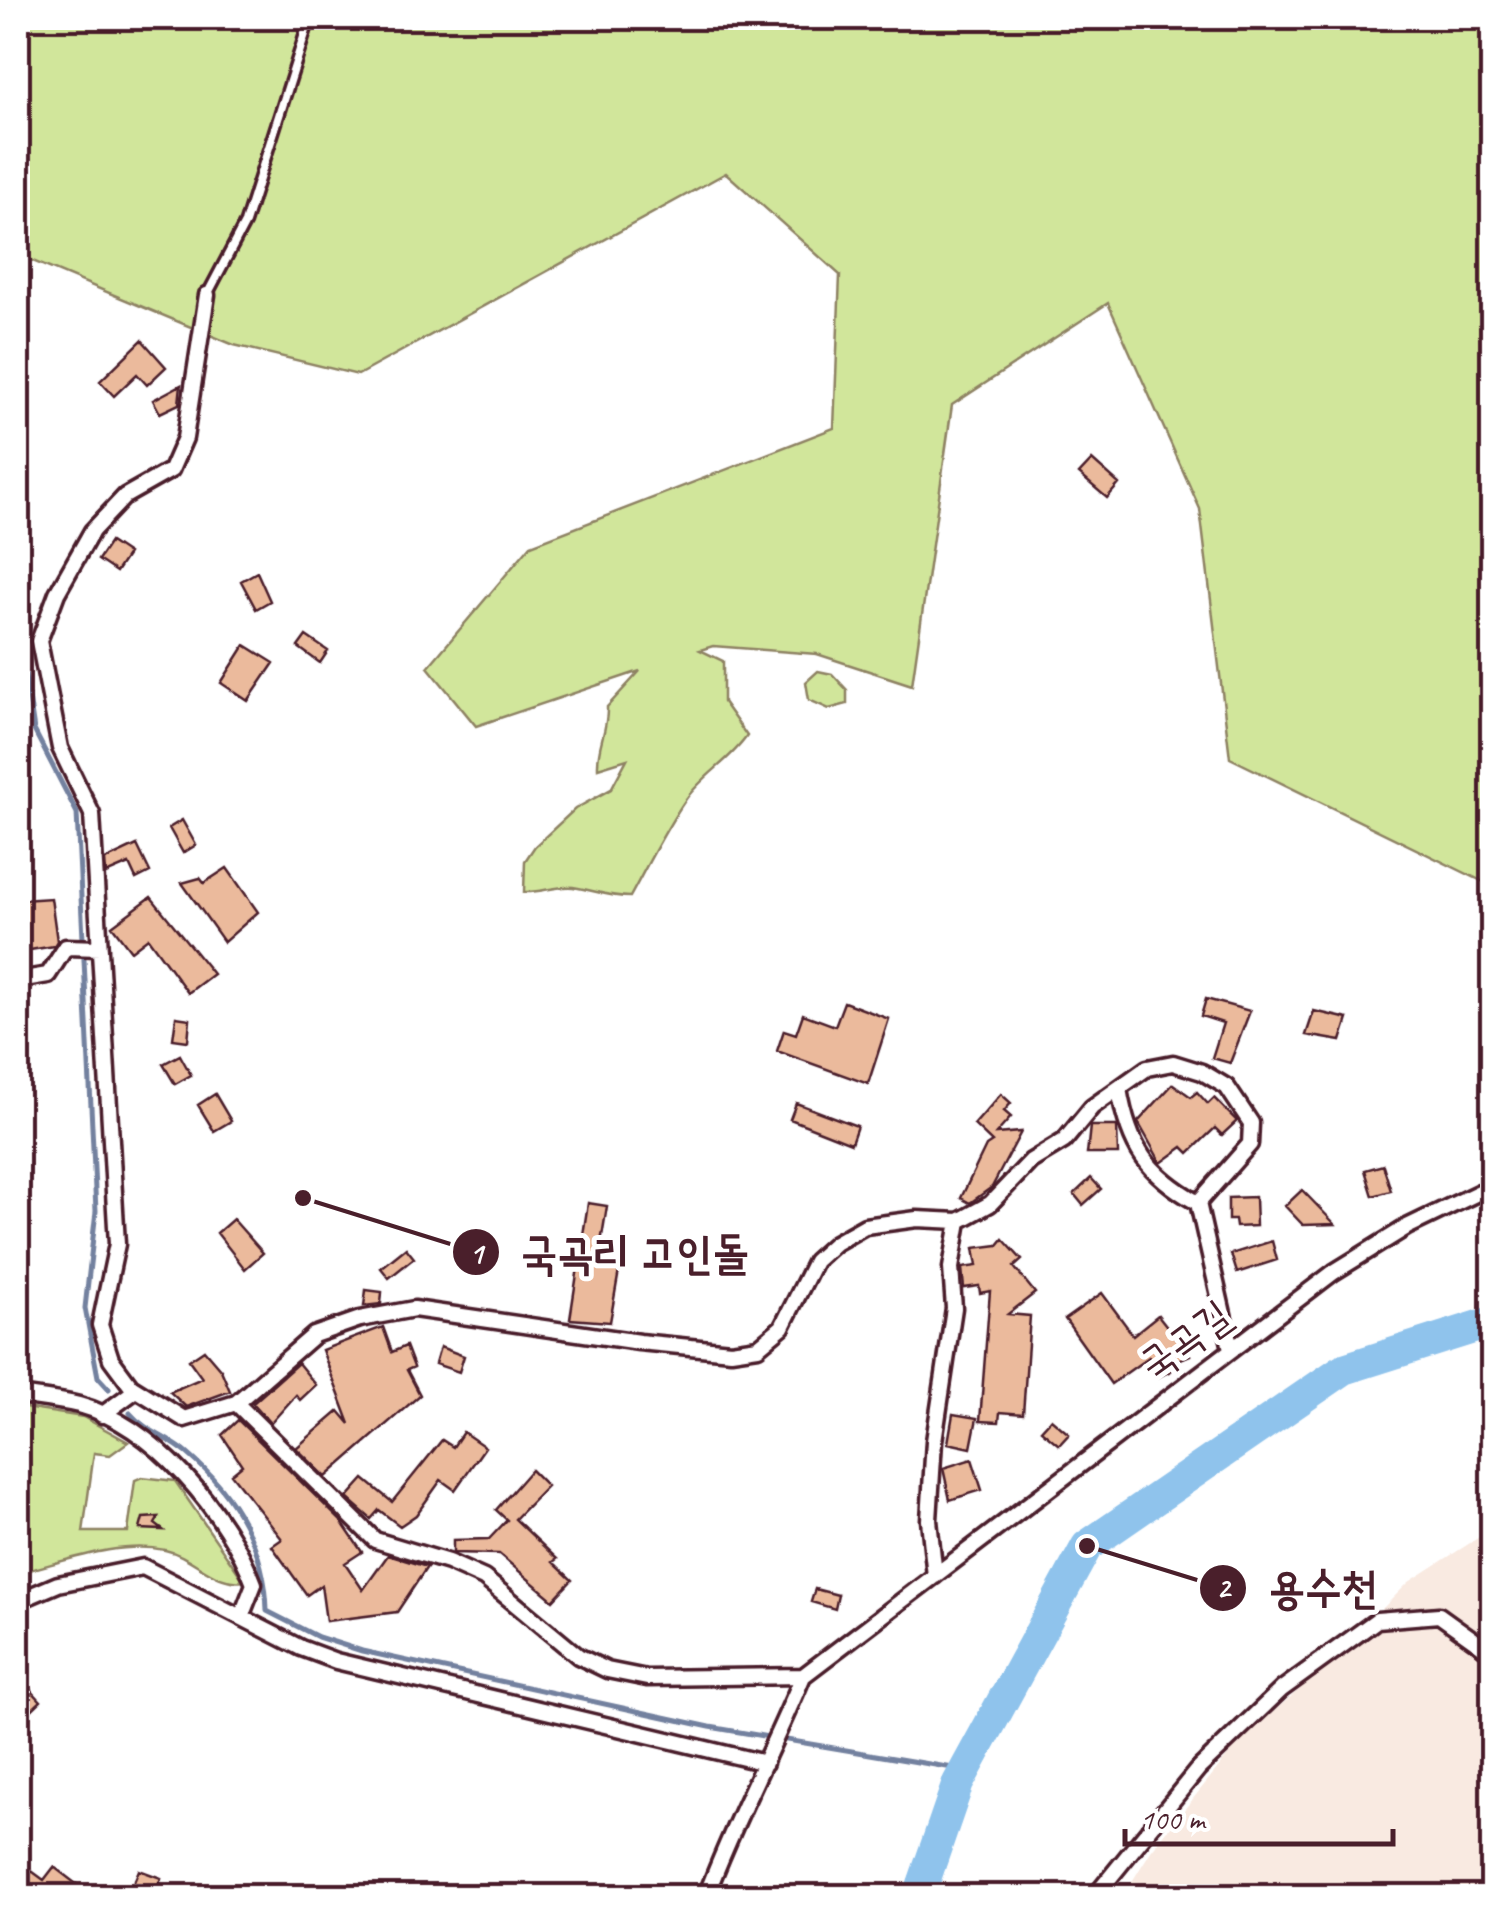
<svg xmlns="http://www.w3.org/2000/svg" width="1510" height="1914" font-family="Caveat,'Poor Story',sans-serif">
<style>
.built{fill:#f9eae1}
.green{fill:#d1e69b;stroke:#8e8263;stroke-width:2.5}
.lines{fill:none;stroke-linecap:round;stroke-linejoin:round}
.stream{stroke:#73819f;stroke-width:5}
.river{stroke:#8fc3ec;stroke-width:32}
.building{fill:#ebba9c;stroke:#4a1f2b;stroke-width:2.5}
.service-casing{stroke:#4a1f2b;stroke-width:15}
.minor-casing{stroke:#4a1f2b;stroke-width:21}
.service{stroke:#fff;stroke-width:8}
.minor{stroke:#fff;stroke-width:14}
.labels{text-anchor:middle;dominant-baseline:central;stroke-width:10;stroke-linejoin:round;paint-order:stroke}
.street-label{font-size:42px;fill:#4a1f2b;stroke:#fff}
.leader{fill:none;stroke:#4a1f2b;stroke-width:4}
.callout-dot{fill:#4a1f2b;stroke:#fff;stroke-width:4}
.mark-label{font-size:30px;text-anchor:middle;font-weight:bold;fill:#fff}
.callout-label{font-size:45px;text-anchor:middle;font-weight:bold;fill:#4a1f2b;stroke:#fff;stroke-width:10;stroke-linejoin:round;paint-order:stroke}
</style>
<rect width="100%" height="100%" fill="#fff"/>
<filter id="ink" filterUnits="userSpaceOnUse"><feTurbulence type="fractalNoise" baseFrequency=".01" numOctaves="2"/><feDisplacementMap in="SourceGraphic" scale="20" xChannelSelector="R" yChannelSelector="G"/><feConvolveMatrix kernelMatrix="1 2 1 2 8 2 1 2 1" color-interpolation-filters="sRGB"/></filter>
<g filter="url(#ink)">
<path class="built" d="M1492,1529V1896H1123L1151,1851L1241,1739L1314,1677L1409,1582Z"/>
<path class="green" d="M18,18H1492V886L1230,758L1200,509L1108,303L952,405L912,685L817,654L713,646L700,650L723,661V702L747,736C730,761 704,774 686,799C665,829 648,864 630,897C609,897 593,890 573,887C558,885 541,893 524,892L525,861L535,846L575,809L611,789L627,759L598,768C597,745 608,730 607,707L640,671L476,726L428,667L531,545L834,428L840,275L726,173L358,375L234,345L18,255Z
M818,671L832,674L847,690V704L829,709L809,700L806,682Z
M18,1407L83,1417L128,1442L110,1455L94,1453L83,1532H128L135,1480L142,1477L175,1481L244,1581C214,1586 194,1556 165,1550C118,1540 64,1562 18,1573Z"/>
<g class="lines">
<path class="stream" d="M18,626L34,730L77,813L96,1211L85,1308L98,1377L109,1389
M130,1413C146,1432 170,1438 188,1454C235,1494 266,1550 267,1611L318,1637L362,1651L710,1727L965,1770"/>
<path class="river" d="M919,1896L958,1783L1087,1546L1344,1369L1492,1322"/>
</g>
<path class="building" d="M142,340L166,367L147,385L137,374L114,396L100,381Z
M181,385L179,404L160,413L153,400Z
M1092,460L1119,484L1107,498L1079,474Z
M110,542L128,554L116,572L98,560Z
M257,572L270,601L256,609L241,581Z
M306,636L328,651L320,663L298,647Z
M245,645L274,663L248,701L221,683Z
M182,820L196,845L183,853L169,828Z
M137,845L150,872L136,879L129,864L106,874L105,860Z
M227,868L258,912L224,942L182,883L200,878L204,883Z
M151,897L213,974L188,993L148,938L131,951L112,926Z
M51,898L57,941L54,946L18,952V908H22V900Z
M1206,999L1250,1011L1230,1063L1212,1058L1223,1023L1201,1016Z
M844,1002L889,1019L868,1084L777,1051L784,1030L796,1034L803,1014L835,1026Z
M1314,1011L1348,1019L1341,1041L1306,1035Z
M176,1017L190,1019L188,1041L173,1039Z
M180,1055L191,1075L175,1084L163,1064Z
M1173,1084L1191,1097L1197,1092L1208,1104L1214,1098L1237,1121L1222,1135L1215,1128L1189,1153L1183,1147L1161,1163L1138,1122Z
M215,1094L231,1121L214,1131L198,1105Z
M1001,1094L1011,1103L1004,1111L1011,1117L996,1134L1021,1132L992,1187L970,1203L961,1198L986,1146L992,1142L974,1125Z
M796,1103L857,1126L851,1143L790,1119Z
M1090,1126H1117L1118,1154H1087Z
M1383,1165L1391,1191L1373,1196L1365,1170Z
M1091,1178L1101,1189L1083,1205L1074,1194Z
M1302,1190L1335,1224L1303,1225L1285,1206Z
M1255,1197L1256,1226L1236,1227L1235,1220H1228V1198Z
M588,1203L607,1206L598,1261L620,1265L610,1322L570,1319Z
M233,1219L263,1253L245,1269L217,1233Z
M1003,1239L1022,1260L1014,1267L1035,1293L1008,1314L1030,1316L1023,1414L1000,1412L999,1422L980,1421L990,1291L980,1293L979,1286L964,1288L962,1268L977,1266L974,1248L998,1245Z
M1272,1241L1277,1260L1237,1273L1231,1254Z
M406,1248L414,1258L389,1278L381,1268Z
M366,1290L382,1292L381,1304L364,1306Z
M1102,1293L1133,1335L1158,1315L1180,1343L1184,1342L1190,1355L1171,1363V1371L1158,1377L1149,1357L1111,1384L1065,1319Z
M383,1327L392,1352L406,1346L414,1367L407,1370L420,1395L326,1477L296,1448L339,1411L350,1424L322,1350Z
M440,1347L464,1356L459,1372L435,1364Z
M204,1350L221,1370L230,1391L186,1407L170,1392L202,1378L189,1360Z
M298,1363L316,1385L300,1400L296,1395L271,1423L253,1403Z
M953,1414L977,1418L971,1448L948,1443Z
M1051,1419L1069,1434L1059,1445L1041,1430Z
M238,1420L341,1521L362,1552L345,1563L363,1590L388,1555L427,1567L397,1612L326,1621L321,1585L307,1595L272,1546L282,1539L231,1474L242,1465L222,1435Z
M463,1432L485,1447L455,1490L441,1480L416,1515L400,1526L379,1510L371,1519L347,1498L364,1479L392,1502L442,1440L453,1447Z
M972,1459L982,1490L950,1500L943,1468Z
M531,1470L547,1486L515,1519L557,1559L553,1562L572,1580L553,1600L499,1554L453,1553V1540L489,1539L507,1520L496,1510Z
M159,1517L155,1524L163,1530L140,1529L143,1518Z
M815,1589L838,1595L835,1609L811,1602Z
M18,1676L41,1701L18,1723Z
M18,1861L44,1880L54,1867L92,1896H18Z
M139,1870L161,1878L154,1896H128Z"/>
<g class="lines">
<defs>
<path id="service" d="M207,295L245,223L310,18"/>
<path id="minor" d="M207,295L185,438L171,470L125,496L92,531L57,593L39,641L60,748L92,814L117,1244L100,1325L111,1359L131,1386L184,1419L236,1403L375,1540L448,1562L484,1578L578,1656L607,1670L647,1678L803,1676
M18,980L48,975L66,947L100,948
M1119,1089C1129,1148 1147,1174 1198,1203L1231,1349
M18,1395C38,1398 59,1400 79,1405C154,1425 228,1514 254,1584L241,1617
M236,1403L314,1335L360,1319L414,1309L639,1342L731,1351L758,1347L782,1327L815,1261L835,1243L865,1226L917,1219L959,1221L990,1204L1031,1161L1064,1141L1092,1107L1147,1068L1173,1063L1202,1072L1227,1087L1251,1123L1250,1144L1198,1203
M102,1415L136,1390
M935,1576L929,1520L934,1441L954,1308L951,1268L959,1221
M18,1601L58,1584L143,1567L301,1648L336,1661L765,1763
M803,1676L1334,1272L1407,1227L1492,1186
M706,1896C734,1821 772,1751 803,1676
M1095,1896L1198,1769L1282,1689L1377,1620L1439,1615L1492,1653"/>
</defs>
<use href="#service" class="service-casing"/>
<use href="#minor" class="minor-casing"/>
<use href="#service" class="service"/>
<use href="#minor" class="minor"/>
</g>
</g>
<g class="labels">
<g class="street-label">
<text transform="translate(1185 1340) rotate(-36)">국곡길</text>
</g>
</g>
<path class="leader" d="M303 1198L476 1252M1087 1546L1223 1588"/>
<g class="callout-dot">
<circle cx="303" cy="1198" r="10"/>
<circle cx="1087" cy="1546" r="10"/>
<circle cx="476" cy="1252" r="25"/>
<circle cx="1223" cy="1588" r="25"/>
</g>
<g class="mark-label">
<text x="476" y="1263">1</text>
<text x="1223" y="1598">2</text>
</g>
<g class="callout-label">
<text x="635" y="1268">국곡리 고인돌</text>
<text x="1323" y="1603">용수천</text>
</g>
<rect width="1510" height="1914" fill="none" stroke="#fff" stroke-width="60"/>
<rect x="30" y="30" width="1450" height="1854" fill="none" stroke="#4a1f2b" stroke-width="4" filter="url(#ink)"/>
<path d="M1125 1829v15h268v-15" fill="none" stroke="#4a1f2b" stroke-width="5"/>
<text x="1140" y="1829" font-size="30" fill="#4a1f2b" stroke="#ffffff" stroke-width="8" paint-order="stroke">100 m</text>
</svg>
